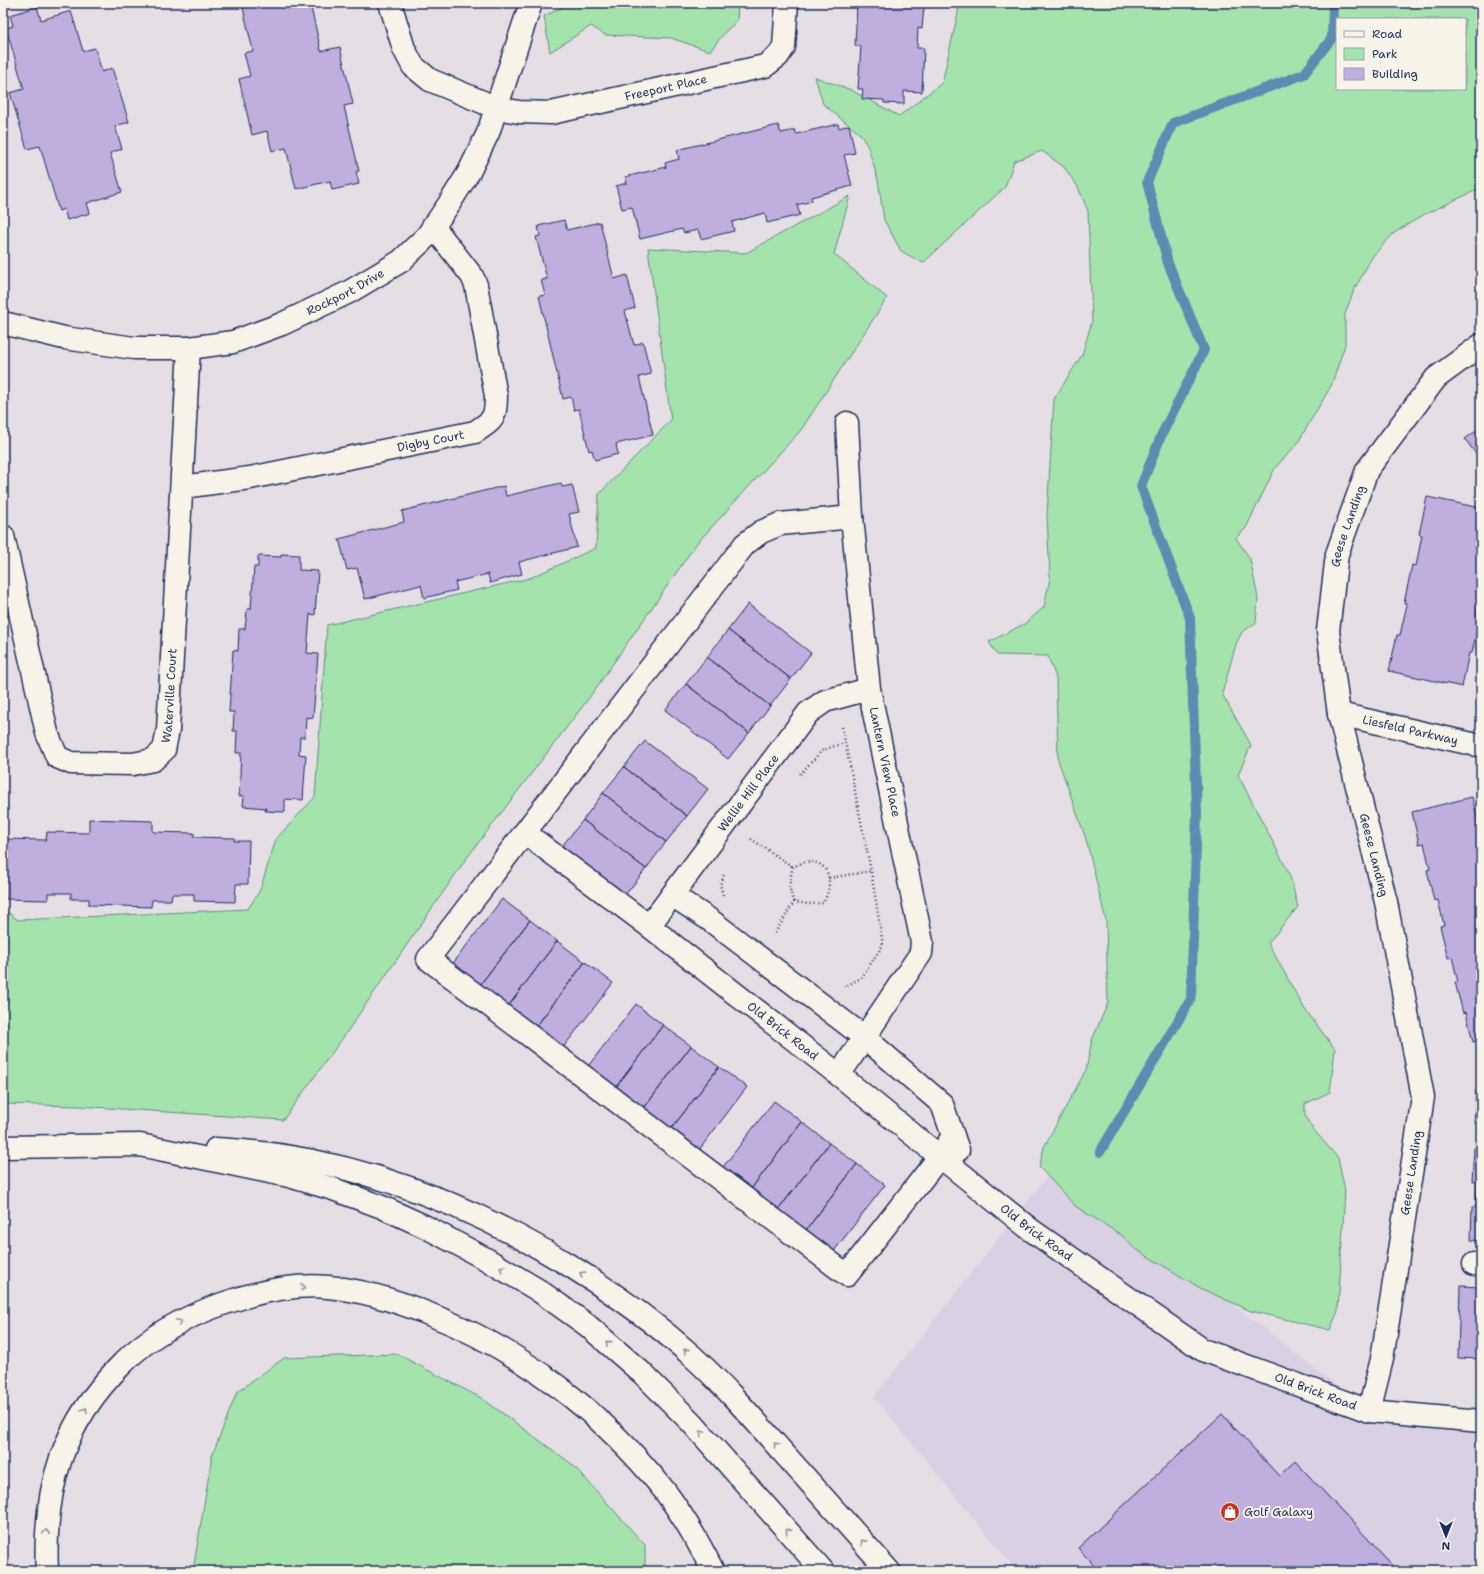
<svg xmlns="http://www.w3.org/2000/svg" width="1484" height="1574" font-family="'Shantell Sans',sans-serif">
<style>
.built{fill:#dad0e3}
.green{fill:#a4e4ac;stroke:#608a85;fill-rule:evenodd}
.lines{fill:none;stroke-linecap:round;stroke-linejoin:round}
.stream{stroke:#5d8bb2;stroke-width:10}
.building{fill:#bfaede;stroke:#1b2f5e}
.minor-casing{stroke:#1b2f5e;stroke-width:25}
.highway-casing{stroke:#1b2f5e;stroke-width:25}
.path{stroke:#1b2f5e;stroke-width:2.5;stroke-dasharray:1 3;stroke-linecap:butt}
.minor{stroke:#f7f3e8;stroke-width:22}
.highway{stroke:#f7f3e8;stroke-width:22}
.oneway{stroke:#8991a3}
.labels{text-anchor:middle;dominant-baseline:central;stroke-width:4;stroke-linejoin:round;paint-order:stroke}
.street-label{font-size:12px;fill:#1b2f5e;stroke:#f7f3e8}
.poi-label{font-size:12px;fill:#1b2f5e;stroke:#f7f3e8;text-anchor:start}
</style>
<rect width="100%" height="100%" fill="#e6dee5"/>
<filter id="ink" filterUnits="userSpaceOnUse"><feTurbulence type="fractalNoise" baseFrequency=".025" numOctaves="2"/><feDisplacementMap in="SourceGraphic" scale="8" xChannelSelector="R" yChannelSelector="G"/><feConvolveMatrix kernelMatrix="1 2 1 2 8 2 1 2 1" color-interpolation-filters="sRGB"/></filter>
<g filter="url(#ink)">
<path class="built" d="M1056,1165L1369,1411L1481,1421V1571H1017L874,1397Z"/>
<path class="green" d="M571,3H738L737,21L726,31L710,51L671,38L605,35L591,26L550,52L544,16Z
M958,3H1481V188L1425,214L1394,233L1372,257L1354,290L1345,314V345L1331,386L1297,444L1275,468L1246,528L1236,538L1250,559L1258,598L1256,623L1242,632L1236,644L1222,694L1251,745L1238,775L1289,873L1298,907L1268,943L1304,1008L1335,1049L1330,1092L1305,1104V1116L1312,1128L1338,1158L1345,1190L1338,1311L1330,1330L1251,1311L1202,1289L1134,1248L1123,1236L1075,1206L1039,1167L1044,1147L1086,1070L1092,1040L1108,1003L1106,921L1086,839L1058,760L1056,678L1048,656L997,655L989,642L1026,623L1044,607L1050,578L1047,515L1054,399L1082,355L1092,321L1088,211L1078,187L1064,167L1042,151L1014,161L1005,187L923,263L901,251L884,220L878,180L868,147L860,134L823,104L815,77L851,90L899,116L942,83L958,13ZM1337,19H1465V89H1337Z
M850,196L834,254L887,298L801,430L697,543L589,698L466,859L342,1039L283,1120L79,1106L3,1104V909L18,920L248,909L260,890L276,839L315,797L327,625L530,578L596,548L599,494L671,420L648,248L746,253Z
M397,1354L483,1399L573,1465L645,1545V1571H193L212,1456L237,1392L284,1358Z"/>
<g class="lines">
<path class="stream" d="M1100,1152L1191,999L1197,813L1190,618L1141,486L1161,436L1204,350L1168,263L1147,182L1173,123L1304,74L1332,38L1333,3"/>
</g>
<path class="building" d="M263,3H310L321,51L340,47L353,104L344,106L359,171L356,172L359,184L332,190L330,181L296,189L286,148L272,151L267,131L252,135L239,79L250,76L244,53L253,51L243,8Z
M931,3V7H924L922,29L918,28L917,48H924L922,92L904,91V104L884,103V100L862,99L863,89H858L861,46H855L857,4L846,3Z
M37,7L41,20L71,11L83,51L95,48L102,72L112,68L129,122L115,126L122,149L110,153L122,192L87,203L90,213L67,220L64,209L59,211L40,146L27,149L10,93L24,89L6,28L13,26L10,15Z
M838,124L839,128L849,125L855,153L844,155L852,186L811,197L812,201L797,205L800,215L767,223L765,213L732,222L734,231L701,239L698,230L684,233L682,229L640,239L632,207L622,209L616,186L627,183L625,177L666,167L665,163L679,159L677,150L778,125L781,133L795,130L796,134Z
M564,220L567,230L600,222L614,279L627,275L635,308L625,311L634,345L643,342L651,374L639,377L653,435L616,444L618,454L595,460L592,450L589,451L579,409L574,410L571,397L563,399L539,296L545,295L541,280L547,279L536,237L540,236L538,226Z
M1481,427V461L1465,439Z
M561,483L562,487L572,485L579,512L569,514L577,547L519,562L522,574L490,583L488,574L455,582L457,590L424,598L421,585L365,599L357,568L347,570L339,539L404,522L402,511L504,486L506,496Z
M1427,497L1481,508V593L1476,615L1480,617L1472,653H1469L1462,687L1389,671L1397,635H1400L1407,604L1404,603L1412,565L1416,566L1422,535L1419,534Z
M281,554L299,555V570L318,571L315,615L310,614L307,653L318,654L313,718L306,717L305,737H300L299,754L306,755L303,800L285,799V812L265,811L266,808L243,806L244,796H239L241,753H236L237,731H233L234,712H229L233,650L238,651L239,629H245L247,609H251L254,567H258V556L281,557Z
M748,604L811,653L791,679L728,630Z
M728,630L791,679L770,706L707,657Z
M707,657L770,706L749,733L686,684Z
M686,684L749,733L728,759L665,710Z
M645,741L708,789L687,816L624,767Z
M624,767L687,816L666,842L603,793Z
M603,793L666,842L646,869L583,820Z
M1472,797L1479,826L1481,825V1040L1473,1042L1466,1012L1463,1013L1455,982H1458L1452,957L1448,958L1440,926L1444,925L1438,900L1434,901L1427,870L1430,869L1424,843L1419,844L1412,812Z
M89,819L153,821V832L194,833V837L235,838L234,841H249L248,884H236L235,902L194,901V894H172L171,900H152L151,907L89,905V899H71V893H48V900L5,899V882H3V839L46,840L47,832L89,833Z
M583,820L646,869L625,895L562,846Z
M502,899L530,920L479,986L451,966Z
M530,920L557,941L507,1008L479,986Z
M557,941L585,962L535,1028L507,1008Z
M585,962L613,983L562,1049L535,1028Z
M636,1004L663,1025L613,1091L585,1070Z
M663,1025L691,1046L641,1112L613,1091Z
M691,1046L719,1067L668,1133L641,1112Z
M1480,1060H1481V1241L1471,1240L1472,1207H1476L1477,1182L1472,1181L1474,1148H1477L1478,1123H1474L1476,1090H1479Z
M719,1067L747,1087L696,1154L668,1133Z
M774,1101L802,1122L751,1189L723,1167Z
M802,1122L829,1143L779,1209L751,1189Z
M829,1143L857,1164L806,1230L779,1209Z
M857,1164L885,1185L834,1251L806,1230Z
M1460,1286L1481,1287V1359L1458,1358Z
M1222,1414L1279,1476L1295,1461L1398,1571H1099L1078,1548Z"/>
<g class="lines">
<defs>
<g id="minor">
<path id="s1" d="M390,3L404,49L413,66L430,80L497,108L519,112L551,113L765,66L778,56L784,47L787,3"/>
<path id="s2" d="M3,323L64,338L134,348H189L233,342L282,324L349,292L401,261L427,236L449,204L469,172L488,133L531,3"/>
<path id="s3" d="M182,487L250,478L475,432C493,420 496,419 496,396L476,285L472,276L433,226"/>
<path d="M852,517L780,524L761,532L745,544L428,959L847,1275L940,1156L953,1136"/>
<path id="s4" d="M3,536L47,733L57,757L71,763L133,764L153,760L164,750L168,730L189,348"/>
<path id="s5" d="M1339,714L1481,746"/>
<path id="s6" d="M525,833L649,926L839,1075L1031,1230L1203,1350L1369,1411L1481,1421"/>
<path d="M672,895L710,920L864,1037L942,1104L958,1150"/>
<path id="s7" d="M649,926L808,713L825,701L869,689"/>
<path d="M839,1075L921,953L922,942L869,689L852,517L847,423"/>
<path d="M1474,1264L1481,1265"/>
<path id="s8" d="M1369,1411L1382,1359L1423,1097L1386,902L1339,714L1328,631L1337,554L1367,470L1436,378L1481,345"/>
</g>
<path id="highway" d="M3,1147L140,1145L289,1176L333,1189L382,1207L426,1227L486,1259L538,1290L587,1325L642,1373L692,1423L823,1571
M216,1149C344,1155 463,1200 572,1267C614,1293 654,1322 691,1355C723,1384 751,1416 779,1448C816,1489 852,1530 889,1571
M47,1571C43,1488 63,1422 123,1363C151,1334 187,1316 225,1303C257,1292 294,1284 328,1287C363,1290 397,1301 429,1314C521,1350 602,1412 664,1490C683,1515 699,1543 713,1571"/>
</defs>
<use href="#minor" class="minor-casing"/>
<use href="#highway" class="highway-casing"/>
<path class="path" d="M842,727L871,871L883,945L861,978L844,987
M800,774L823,750L844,743
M751,839L793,867
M829,878L871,871
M723,895L720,885L724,875
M775,933L794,902L808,904L823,903C834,885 831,859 805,862C801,863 796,866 793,867C789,881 788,889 794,902"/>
<use href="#minor" class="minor"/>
<use href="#highway" class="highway"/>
</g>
<defs><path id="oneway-chevron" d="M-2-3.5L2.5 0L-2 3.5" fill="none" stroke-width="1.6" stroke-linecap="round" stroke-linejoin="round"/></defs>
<g class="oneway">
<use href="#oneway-chevron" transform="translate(502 1268) rotate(-149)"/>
<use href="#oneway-chevron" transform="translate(582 1274) rotate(-148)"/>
<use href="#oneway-chevron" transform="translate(303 1287) rotate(-2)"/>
<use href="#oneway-chevron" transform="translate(179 1322) rotate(-27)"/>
<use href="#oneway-chevron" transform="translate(608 1343) rotate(-139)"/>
<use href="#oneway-chevron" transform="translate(686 1351) rotate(-140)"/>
<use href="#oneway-chevron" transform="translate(85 1410) rotate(-58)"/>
<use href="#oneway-chevron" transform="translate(702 1433) rotate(-131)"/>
<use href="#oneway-chevron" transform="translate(776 1445) rotate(-132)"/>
<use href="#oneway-chevron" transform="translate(788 1531) rotate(-131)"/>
<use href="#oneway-chevron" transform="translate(46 1532) rotate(-87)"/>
<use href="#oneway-chevron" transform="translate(863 1542) rotate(-132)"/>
</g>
</g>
<defs>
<symbol id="shop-disc" viewBox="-11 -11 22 22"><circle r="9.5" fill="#c8321e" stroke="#f7f3e8"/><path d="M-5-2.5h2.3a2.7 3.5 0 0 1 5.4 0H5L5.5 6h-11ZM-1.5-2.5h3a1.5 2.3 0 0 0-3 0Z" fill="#fff"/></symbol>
</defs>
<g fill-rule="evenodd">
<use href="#shop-disc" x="1219" y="1501" width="22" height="22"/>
</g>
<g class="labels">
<g class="street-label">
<text stroke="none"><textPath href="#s1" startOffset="334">Freeport Place</textPath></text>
<text stroke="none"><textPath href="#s2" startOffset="356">Rockport Drive</textPath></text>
<text stroke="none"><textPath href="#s3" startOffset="253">Digby Court</textPath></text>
<text stroke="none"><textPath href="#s8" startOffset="902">Geese Landing</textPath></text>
<text stroke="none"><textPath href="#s4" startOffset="395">Waterville Court</textPath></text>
<text stroke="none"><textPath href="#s5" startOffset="73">Liesfeld Parkway</textPath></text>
<text transform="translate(885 762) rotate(78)">Lantern View Place</text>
<text stroke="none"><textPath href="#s7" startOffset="166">Wellie Hill Place</textPath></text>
<text transform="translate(1374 855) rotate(76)">Geese Landing</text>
<text stroke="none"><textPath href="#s6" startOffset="325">Old Brick Road</textPath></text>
<text stroke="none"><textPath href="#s8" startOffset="242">Geese Landing</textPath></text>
<text stroke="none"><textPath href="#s6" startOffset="649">Old Brick Road</textPath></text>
<text stroke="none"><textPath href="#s6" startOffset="973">Old Brick Road</textPath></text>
</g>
<g class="poi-label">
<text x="1244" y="1512">Golf Galaxy</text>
</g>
</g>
<rect width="1484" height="1574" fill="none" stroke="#f7f3e8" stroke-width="16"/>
<rect x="8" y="8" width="1468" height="1558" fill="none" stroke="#1b2f5e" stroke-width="1.5" filter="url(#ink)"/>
<rect x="1336" y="18" width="130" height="72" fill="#f7f3e8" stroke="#9fa5b1"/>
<rect x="1344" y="31" width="20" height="6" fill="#f7f3e8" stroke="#9fa5b1"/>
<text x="1372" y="38" font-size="12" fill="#1b2f5e">Road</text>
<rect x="1344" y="48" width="20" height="12" fill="#a4e4ac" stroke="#9fa5b1"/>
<text x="1372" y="58" font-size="12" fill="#1b2f5e">Park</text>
<rect x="1344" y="68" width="20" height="12" fill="#bfaede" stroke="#9fa5b1"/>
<text x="1372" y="78" font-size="12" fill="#1b2f5e">Building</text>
<g transform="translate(1446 1536) rotate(180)" stroke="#f7f3e8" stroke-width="3" paint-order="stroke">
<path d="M0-3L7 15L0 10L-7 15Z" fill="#1b2f5e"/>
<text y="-6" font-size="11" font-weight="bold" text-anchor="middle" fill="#1b2f5e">N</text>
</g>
</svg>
